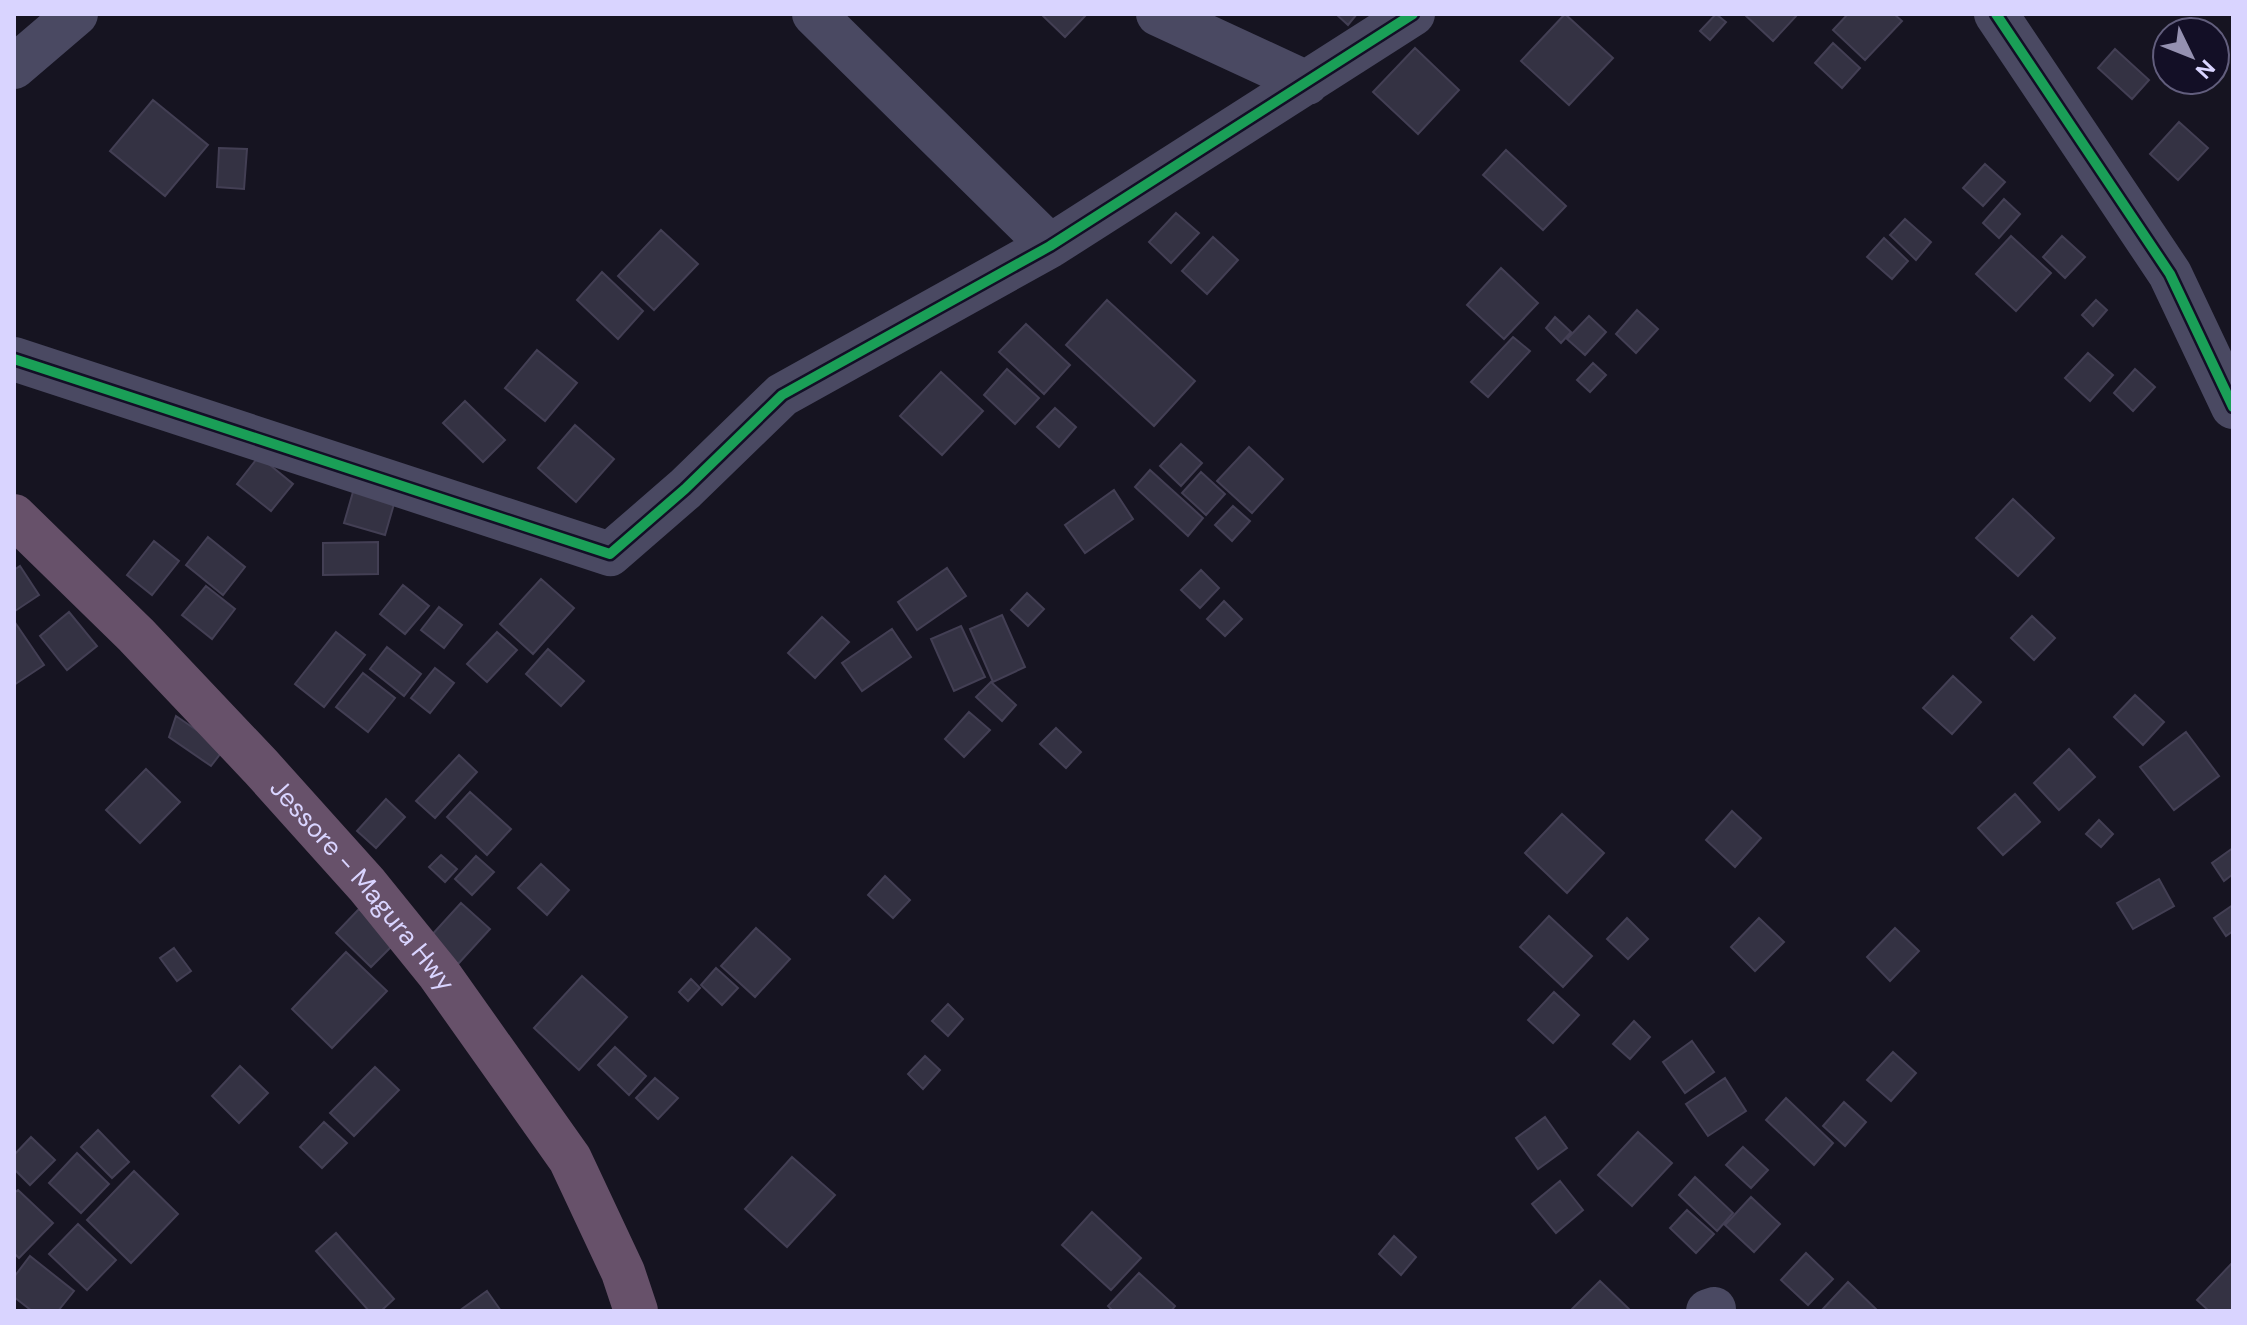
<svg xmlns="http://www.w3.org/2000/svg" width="2247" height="1325" font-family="'DM Sans',sans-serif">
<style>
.building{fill:#343243;stroke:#433f54;stroke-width:2}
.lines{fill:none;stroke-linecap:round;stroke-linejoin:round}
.street{stroke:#4a4962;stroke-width:44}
.highway{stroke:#67516a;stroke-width:44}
.cycleway-casing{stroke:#130f26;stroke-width:15}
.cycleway{stroke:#1a9f57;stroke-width:10}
.labels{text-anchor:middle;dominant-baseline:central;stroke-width:6;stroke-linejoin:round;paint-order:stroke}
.street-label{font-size:26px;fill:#d9d4ff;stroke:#130f26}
</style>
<rect width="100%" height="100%" fill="#161421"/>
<path class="building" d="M1041,14H1087L1065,37Z
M1336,14H1357L1348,25Z
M1565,14L1613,58L1569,105L1521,61Z
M1716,14L1726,22L1710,40L1700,31Z
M1744,14H1798L1773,41Z
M1848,14H1894L1902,21L1865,60L1833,30Z
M1833,43L1860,68L1842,88L1815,63Z
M1415,48L1459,90L1418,134L1373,92Z
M2115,49L2149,80L2132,99L2098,68Z
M153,100L208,145L165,196L110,151Z
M2179,122L2208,148L2178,180L2150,154Z
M219,148L247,149L244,189L217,187Z
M1506,150L1566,206L1543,230L1483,175Z
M1985,164L2005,182L1983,206L1963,188Z
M2004,199L2020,214L1999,238L1983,223Z
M1176,213L1199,233L1171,263L1149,242Z
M1905,219L1931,242L1916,260L1890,235Z
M661,230L698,264L654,310L618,276Z
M2011,236L2051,273L2016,311L1976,274Z
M2062,236L2085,257L2065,278L2043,257Z
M1213,237L1238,260L1207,294L1182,271Z
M1884,238L1908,261L1892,279L1867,257Z
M1501,268L1538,303L1504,339L1467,305Z
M602,272L643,311L618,339L577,300Z
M1107,300L1195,381L1154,426L1066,345Z
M2096,300L2107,310L2093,326L2082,315Z
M1637,310L1658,329L1636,353L1616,334Z
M1589,316L1606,332L1585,355L1567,339Z
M1555,317L1571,332L1561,343L1546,328Z
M1026,324L1070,365L1044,394L999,352Z
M1513,337L1530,351L1488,397L1471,382Z
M537,350L577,383L545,421L505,388Z
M2088,353L2113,375L2090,401L2065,378Z
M1593,363L1606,375L1590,392L1577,380Z
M1007,369L1039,398L1015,424L984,395Z
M2135,369L2155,387L2133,411L2114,393Z
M941,372L983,411L942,455L900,416Z
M465,401L505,440L483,462L443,423Z
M1055,408L1076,427L1059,447L1037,427Z
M575,425L614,459L576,502L538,468Z
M1181,444L1202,463L1181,486L1160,466Z
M1249,447L1283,479L1252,513L1217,481Z
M259,456L293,484L271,511L237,484Z
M1150,470L1203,518L1188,536L1135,487Z
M1201,472L1225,494L1206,515L1182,493Z
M355,485L396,497L385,535L344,523Z
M1114,490L1133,519L1085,553L1065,525Z
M2013,499L2054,538L2018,576L1976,538Z
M1233,506L1250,521L1232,541L1215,525Z
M208,537L245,567L223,595L186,565Z
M154,541L179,561L152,595L127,575Z
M378,542V574L323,575V543Z
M20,566L39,595L15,611L14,570Z
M947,568L966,596L917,630L898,602Z
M1201,570L1219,588L1200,608L1181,590Z
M541,579L574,608L533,654L500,624Z
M403,585L429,606L405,634L380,614Z
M206,586L235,609L212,639L182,615Z
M1027,593L1044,609L1028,626L1011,610Z
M1224,601L1242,619L1225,636L1207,619Z
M439,607L462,625L444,648L421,630Z
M69,612L97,646L67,670L40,636Z
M1002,615L1025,667L993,682L970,629Z
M2032,616L2055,638L2034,660L2011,638Z
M822,617L849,642L815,678L788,653Z
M14,621L44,665L14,685Z
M961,626L985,677L954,691L931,639Z
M892,629L911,657L862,691L842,663Z
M336,632L365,655L324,707L295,684Z
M497,632L517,650L487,682L467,664Z
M387,647L421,674L404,696L370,669Z
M548,649L584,681L561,706L526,674Z
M435,668L454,683L430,713L411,698Z
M363,673L395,698L368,732L336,707Z
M1953,676L1981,702L1952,734L1923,708Z
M991,682L1016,705L1002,721L976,697Z
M2135,695L2164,722L2143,745L2114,717Z
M969,712L990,730L964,757L945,739Z
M176,716L224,749L211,766L169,737Z
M1056,728L1081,752L1066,768L1040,744Z
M2186,732L2219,776L2174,810L2140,767Z
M2069,749L2095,777L2059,810L2034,783Z
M459,755L477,772L435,818L416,801Z
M146,769L180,802L140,843L106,810Z
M470,792L511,829L487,855L447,817Z
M2015,794L2040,822L2003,855L1978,828Z
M386,799L405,817L376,848L357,831Z
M1732,811L1761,838L1735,867L1706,840Z
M1562,814L1604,853L1567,893L1525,853Z
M2099,820L2113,834L2101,847L2086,834Z
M2233,848V874L2224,881L2212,863Z
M441,855L457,869L445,882L429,867Z
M476,856L494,872L472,895L455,879Z
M541,864L569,890L547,915L518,888Z
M885,876L910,900L893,918L868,895Z
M2159,879L2174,906L2133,929L2117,903Z
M461,903L490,929L458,964L429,938Z
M2233,905V931L2226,936L2214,918Z
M359,909L394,944L371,967L336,933Z
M1549,916L1592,956L1563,987L1520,947Z
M1627,918L1648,939L1628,959L1607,939Z
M1759,918L1784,942L1755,971L1731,947Z
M756,928L790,959L755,997L721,966Z
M1895,928L1919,951L1890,981L1867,957Z
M174,948L191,971L177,981L160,958Z
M346,952L387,991L332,1048L292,1009Z
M716,968L738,988L722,1005L701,985Z
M582,976L627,1017L579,1070L534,1028Z
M691,979L700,988L688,1001L679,992Z
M1554,992L1579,1015L1553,1043L1528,1020Z
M948,1004L963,1019L948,1036L932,1021Z
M1634,1021L1650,1037L1630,1059L1613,1044Z
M1692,1041L1714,1072L1685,1093L1663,1062Z
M615,1047L646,1076L629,1095L598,1065Z
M1893,1052L1916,1073L1891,1101L1867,1080Z
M925,1056L940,1070L923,1089L908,1074Z
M240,1066L268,1093L239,1123L212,1096Z
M375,1067L399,1090L354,1136L330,1113Z
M655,1078L678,1098L658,1119L636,1098Z
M1725,1078L1746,1111L1708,1136L1686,1104Z
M1786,1098L1833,1143L1814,1165L1766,1120Z
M1844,1102L1866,1122L1845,1146L1823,1126Z
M1545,1117L1567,1148L1538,1169L1516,1138Z
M324,1122L347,1143L322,1168L300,1147Z
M98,1130L129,1162L112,1178L81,1147Z
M1638,1132L1672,1163L1632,1206L1598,1175Z
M31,1137L55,1160L30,1185L14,1169V1155Z
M1743,1147L1768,1170L1751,1188L1726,1165Z
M77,1153L109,1184L81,1213L49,1183Z
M792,1157L835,1195L787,1247L745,1209Z
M134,1171L178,1214L131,1263L87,1220Z
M1695,1177L1733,1213L1717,1231L1679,1195Z
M1560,1181L1583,1210L1556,1233L1532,1204Z
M18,1190L53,1223L19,1258L14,1253V1193Z
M1751,1197L1780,1224L1754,1252L1725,1225Z
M1687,1210L1714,1234L1696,1253L1670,1228Z
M1092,1212L1141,1258L1111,1290L1062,1245Z
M78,1224L116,1260L87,1290L49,1254Z
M336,1233L394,1299L381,1311H369L316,1251Z
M1394,1236L1416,1257L1401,1275L1379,1254Z
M1806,1253L1833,1279L1808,1305L1781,1280Z
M30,1256L74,1291L58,1311H32L14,1297V1277Z
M2233,1262V1311H2209L2197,1300Z
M1139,1273L1175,1306L1171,1311H1113L1108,1306Z
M1600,1281L1631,1311H1570Z
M1848,1282L1878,1311H1821Z
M487,1291L501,1311H459Z"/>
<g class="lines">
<path class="street" d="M814,14L1050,246
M1158,14L1307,83
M1996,14L2170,274L2233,407
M14,67L76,14
M14,359L610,554L685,489L782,395L1050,246L1413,14
M1708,1311L1714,1309"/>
<path class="highway" id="s1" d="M14,516L136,635L261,767L367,885L439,974L570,1159L623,1272L636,1311"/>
<defs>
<path id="cycleway" d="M1996,14L2170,274L2233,407
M14,359L610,554L685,489L782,395L1050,246L1413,14"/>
</defs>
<use href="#cycleway" class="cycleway-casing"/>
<use href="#cycleway" class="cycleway"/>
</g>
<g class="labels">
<g class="street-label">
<text stroke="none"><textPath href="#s1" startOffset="508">Jessore - Magura Hwy</textPath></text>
</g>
</g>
<rect width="2247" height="1325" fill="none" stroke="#d9d4ff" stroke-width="32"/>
<g transform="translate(2191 56) rotate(133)"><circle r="38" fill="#130f26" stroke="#625e7d" stroke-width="2"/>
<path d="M0-6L14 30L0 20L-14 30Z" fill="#9591b1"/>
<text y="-12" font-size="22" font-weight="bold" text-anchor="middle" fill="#d9d4ff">N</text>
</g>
</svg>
